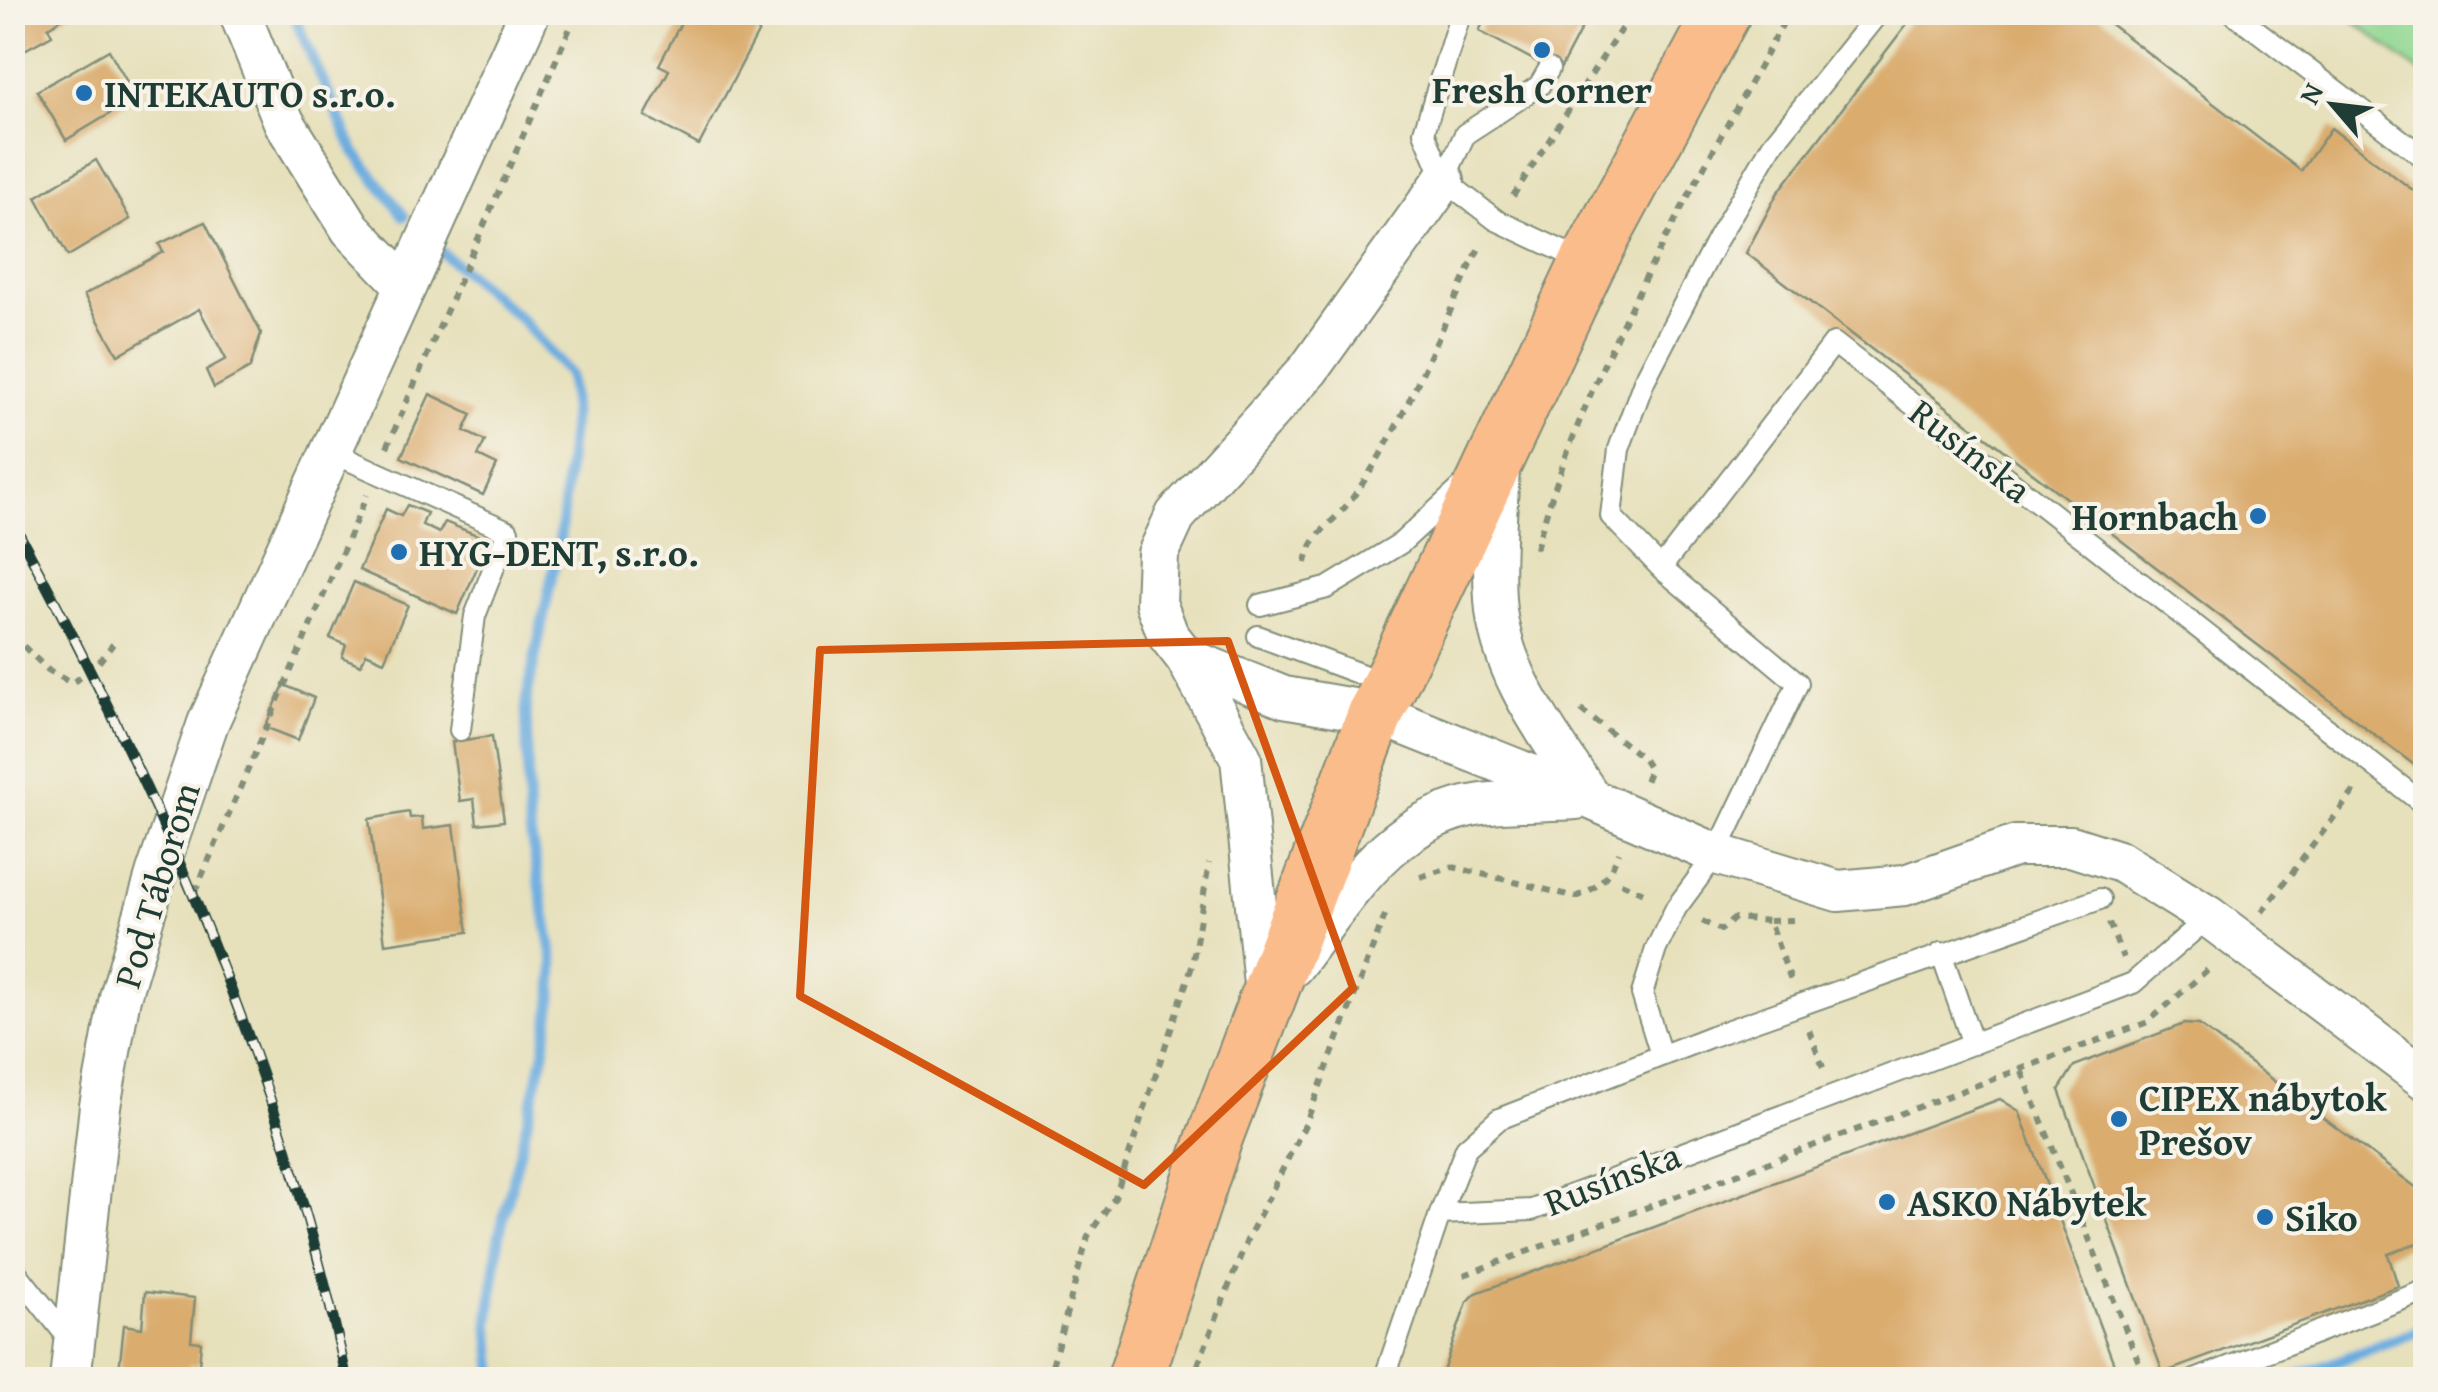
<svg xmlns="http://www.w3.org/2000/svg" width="2438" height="1392" font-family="'Gentium Book Plus',serif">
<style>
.green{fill:#90d791;stroke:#588a62;stroke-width:2.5}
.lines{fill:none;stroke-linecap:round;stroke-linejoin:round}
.stream{stroke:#6bacdf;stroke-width:11}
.building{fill:#daac6e}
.lane-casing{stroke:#828e78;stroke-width:24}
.street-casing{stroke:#828e78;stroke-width:44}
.primary-casing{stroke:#828e78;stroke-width:59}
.path{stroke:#828e78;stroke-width:6;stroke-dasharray:8 8;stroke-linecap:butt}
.lane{stroke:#fff;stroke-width:20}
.street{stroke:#fff;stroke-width:40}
.primary{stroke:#fabc8b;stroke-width:55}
.rail-casing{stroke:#1f3d34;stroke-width:11}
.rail{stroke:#f7f3e8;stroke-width:8;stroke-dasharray:22;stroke-linecap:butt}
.marked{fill:none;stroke:#d45610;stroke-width:8;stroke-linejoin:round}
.poi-dot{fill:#1f6fb2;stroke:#f7f3e8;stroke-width:4}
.labels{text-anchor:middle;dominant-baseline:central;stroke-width:8;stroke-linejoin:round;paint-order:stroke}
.poi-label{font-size:38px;font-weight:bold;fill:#1f3d34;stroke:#f7f3e8;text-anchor:start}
.street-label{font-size:38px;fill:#1f3d34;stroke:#f7f3e8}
</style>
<rect width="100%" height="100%" fill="#f7f3e8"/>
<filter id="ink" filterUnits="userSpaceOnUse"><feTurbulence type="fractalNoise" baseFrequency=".01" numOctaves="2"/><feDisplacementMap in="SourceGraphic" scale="20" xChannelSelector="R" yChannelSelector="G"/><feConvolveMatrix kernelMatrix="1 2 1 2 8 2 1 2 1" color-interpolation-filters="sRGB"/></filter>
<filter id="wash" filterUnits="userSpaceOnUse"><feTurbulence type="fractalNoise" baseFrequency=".0048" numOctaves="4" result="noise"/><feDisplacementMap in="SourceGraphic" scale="40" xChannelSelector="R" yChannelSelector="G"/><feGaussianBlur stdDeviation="2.25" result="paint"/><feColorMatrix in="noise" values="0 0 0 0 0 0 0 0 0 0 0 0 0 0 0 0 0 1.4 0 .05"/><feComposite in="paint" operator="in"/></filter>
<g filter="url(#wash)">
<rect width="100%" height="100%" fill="#e6e0bb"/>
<path class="green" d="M2343,13H2425V76Z"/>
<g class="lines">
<path class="stream" d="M292,12L354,151L404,216
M434,246L522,320L570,375L573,413L560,537L526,701L529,826L554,963L553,994L544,1053L499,1236L489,1322L495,1380
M2287,1380L2426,1328"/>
</g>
<g id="blocks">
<path class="building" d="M12,12H73L48,27L52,35L17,54L12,46Z
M699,12H769L699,145L645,116L669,70L659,65L684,17L694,22Z
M1489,12H1590L1558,73L1479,31Z
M1916,12H2095L2301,171L2331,128L2426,200V774L1746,253L1777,194Z
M109,50L136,98L66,140L37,91Z
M96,160L130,219L68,256L36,197Z
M205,222L261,333L250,368L214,388L206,370L226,359L199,309L118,355L84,295L163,252L159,244Z
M430,394L472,414L464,431L485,441L478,456L497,465L483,495L401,457Z
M407,505L427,513L422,525L439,533L445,522L489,540L457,614L359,570L386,509L401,516Z
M354,582L408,605L384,661L366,653L361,665L342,657L346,645L330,638Z
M284,685L314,698L298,740L265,727Z
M492,736L504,821L477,824L474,799L460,801L452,742Z
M409,812L410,818L422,817L423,829L454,825L468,932L385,944L369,819Z
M2184,1024L2199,1025L2426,1195V1240L2388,1254L2398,1286L2163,1373L2059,1090L2074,1066Z
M2000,1099L2019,1111L2120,1380H1440L1467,1302L1476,1293Z
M145,1292L195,1298L191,1341L201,1342L199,1366L189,1365L188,1380H118L124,1325L142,1328Z"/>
</g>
</g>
<g filter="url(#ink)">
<use href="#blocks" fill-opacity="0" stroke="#828e78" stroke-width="2.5"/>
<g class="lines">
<defs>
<path id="lane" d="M1461,12L1424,132L1444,180L1496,220L1586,262
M2232,12L2426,159
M1444,180L1465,134L1539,86L1549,69
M331,452L508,531L475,616L460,730
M1661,568L1611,516L1619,449L1644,381L1718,238L1772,145L1879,12
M1260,605L1327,588L1401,543L1464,485
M1258,636L1387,684
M1941,953L1973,1044
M1661,1055L1642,994L1656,949L1676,908L1716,854L1798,683L1661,568L1834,343L2426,806
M1440,1214L1466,1148L1499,1119L1712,1036L2100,899
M12,1267L73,1344
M1384,1380L1440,1214L1532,1210L2133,983L2209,917
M2195,1380L2426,1290"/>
<path id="street" d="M239,12L284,122L351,229L406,286
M1444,180L1309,369L1176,515L1158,554L1156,603L1168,635L1186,658L1284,697L1376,713L1591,799L1716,854L1838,891L1905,885L2016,846H2071L2121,862L2209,917L2426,1080
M1499,467C1497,511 1492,556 1495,599C1499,674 1552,739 1591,799
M1186,658L1241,758L1265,994
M1293,966C1345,899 1390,816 1482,804C1513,800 1545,801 1576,799
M70,1380L100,1106L120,997L157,872L208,723L530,12"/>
<path id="primary" d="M1135,1380L1214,1139L1376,713L1588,263L1723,12"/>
</defs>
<use href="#lane" class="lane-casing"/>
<use href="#street" class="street-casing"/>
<use href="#primary" class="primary-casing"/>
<path class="path" d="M1513,196L1632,12
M387,447L577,12
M1536,549C1588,359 1696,185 1789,12
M1306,563C1310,534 1333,524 1350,501C1403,431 1442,324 1481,244
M12,635L48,670L71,683L92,671L113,644
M1581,710L1643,758L1650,769L1644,784
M1420,877L1453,867L1576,897C1599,888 1610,875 1619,852
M1621,883L1648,895
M195,892L367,495
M2262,912L2358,786
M1702,921L1721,930L1735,918L1769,921L1791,981
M1769,921L1793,920
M2109,923L2123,958
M1809,1030L1824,1070
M2022,1072L2146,1380
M1464,1275L2148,1022L2213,965
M1048,1380L1088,1236L1115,1197L1192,966L1209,863
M1192,1380L1247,1240L1306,1123L1387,910"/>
<use href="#lane" class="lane"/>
<use href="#street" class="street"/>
<use href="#primary" class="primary"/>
<defs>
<path id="rail" d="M12,521C160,793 283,1076 347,1380"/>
</defs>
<use href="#rail" class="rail-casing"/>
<use href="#rail" class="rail"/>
</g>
</g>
<path class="marked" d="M1228,641L1353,988L1144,1185L800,996L820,650Z"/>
<g class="poi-dot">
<circle cx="1542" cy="50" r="10"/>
<circle cx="84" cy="93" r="10"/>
<circle cx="2258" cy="516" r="10"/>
<circle cx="399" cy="552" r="10"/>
<circle cx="2119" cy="1119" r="10"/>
<circle cx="1887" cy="1202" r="10"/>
<circle cx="2265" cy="1217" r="10"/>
</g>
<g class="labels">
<g class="poi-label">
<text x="1542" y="89" text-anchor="middle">Fresh Corner</text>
<text x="104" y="93">INTEKAUTO s.r.o.</text>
<text x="2238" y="516" text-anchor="end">Hornbach</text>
<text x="419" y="552">HYG-DENT, s.r.o.</text>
<text x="2139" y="1097">CIPEX nábytok<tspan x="2139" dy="44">Prešov</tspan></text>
<text x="1907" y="1202">ASKO Nábytek</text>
<text x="2285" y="1217">Siko</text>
</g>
<g class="street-label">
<text transform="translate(1971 450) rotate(38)">Rusínska</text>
<text transform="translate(156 885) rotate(-73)">Pod Táborom</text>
<text transform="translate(1612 1178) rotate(-21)">Rusínska</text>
</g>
</g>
<rect width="2438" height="1392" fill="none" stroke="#f7f3e8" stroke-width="50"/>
<g transform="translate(2333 105) rotate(298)" stroke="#f7f3e8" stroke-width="8" paint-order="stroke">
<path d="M0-8L18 38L0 25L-18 38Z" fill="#1f3d34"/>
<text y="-15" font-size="28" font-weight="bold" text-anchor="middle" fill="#1f3d34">N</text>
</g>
</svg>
